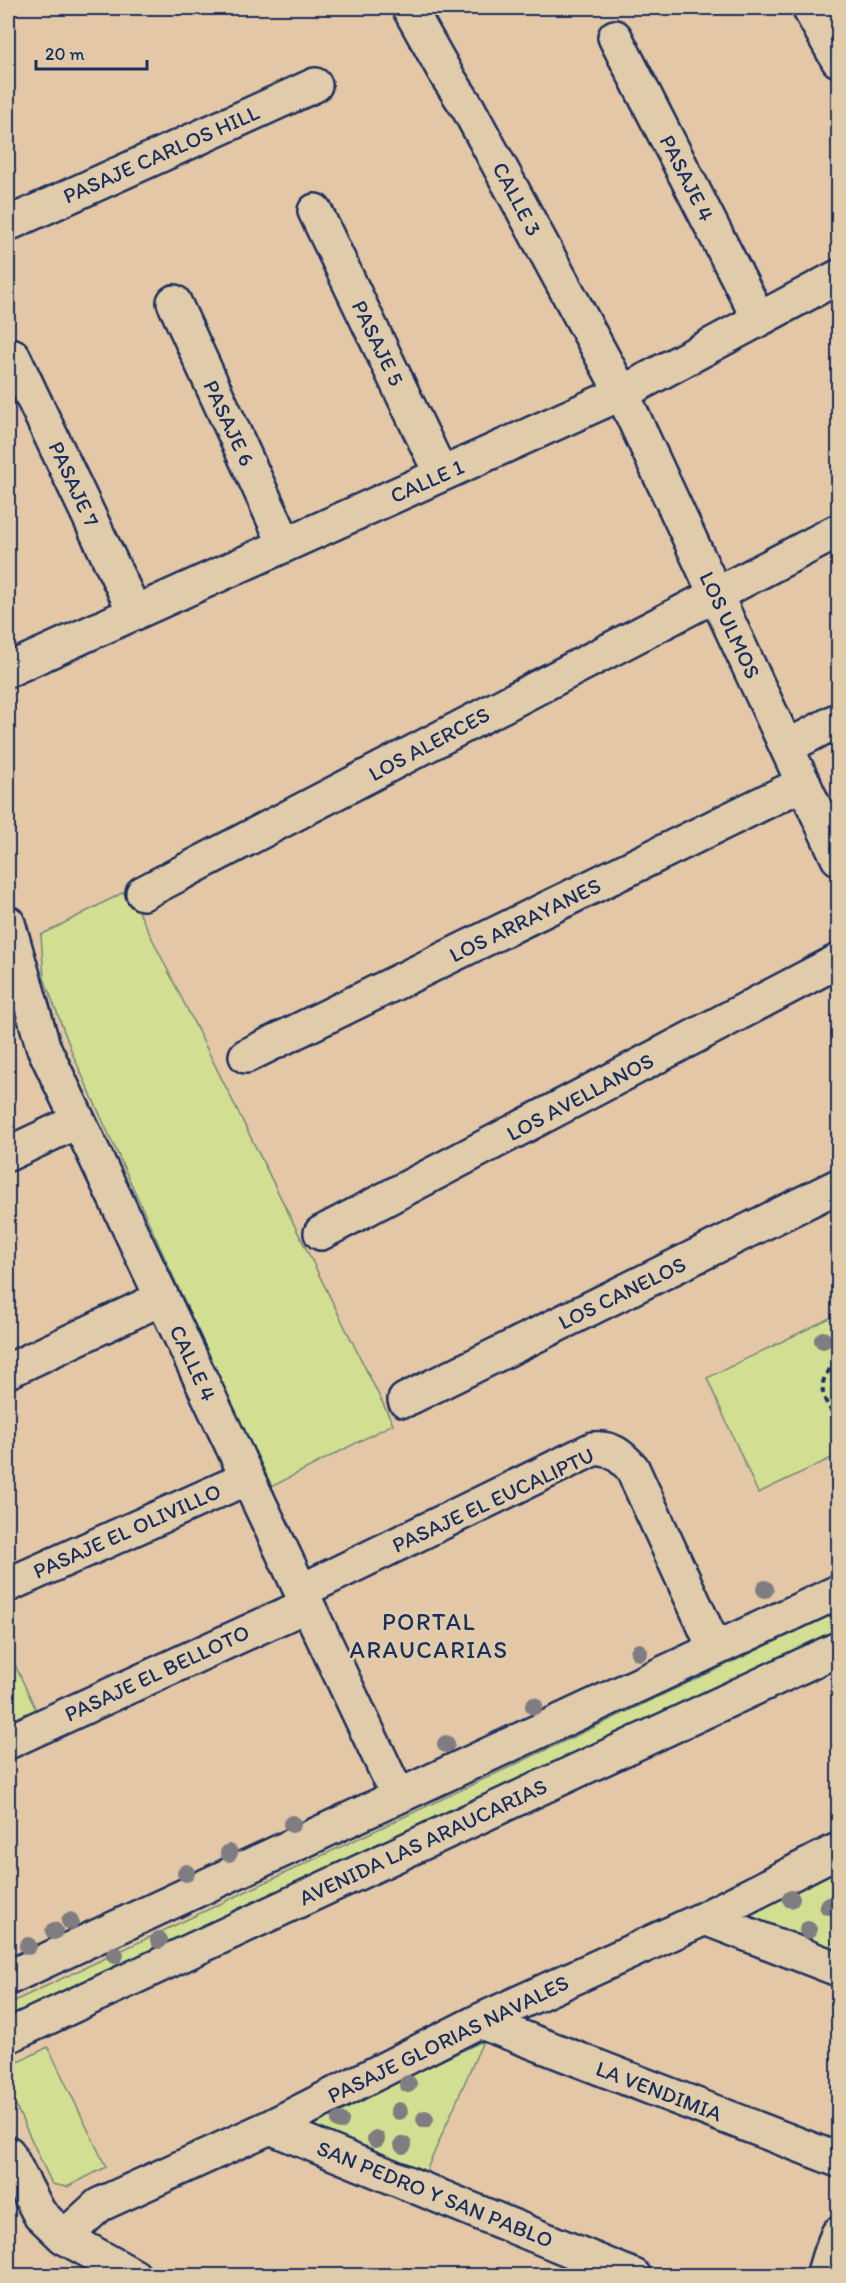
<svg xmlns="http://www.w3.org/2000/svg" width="846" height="2283" font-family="Itim,sans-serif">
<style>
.green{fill:#d2df92;stroke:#768778;stroke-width:1.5}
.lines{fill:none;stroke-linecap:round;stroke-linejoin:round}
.street-casing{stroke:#1b2f5e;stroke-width:38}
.path{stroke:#1b2f5e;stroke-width:4;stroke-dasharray:6 4.5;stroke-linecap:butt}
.street{stroke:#e0ccab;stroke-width:33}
.tree{fill:#7f7d81}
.labels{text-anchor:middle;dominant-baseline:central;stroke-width:6;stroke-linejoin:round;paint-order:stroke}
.street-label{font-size:22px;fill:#1b2f5e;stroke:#e0ccab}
.neighbourhood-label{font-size:24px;letter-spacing:1.5px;fill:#1b2f5e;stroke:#e0ccab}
</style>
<rect width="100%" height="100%" fill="#e3c7a6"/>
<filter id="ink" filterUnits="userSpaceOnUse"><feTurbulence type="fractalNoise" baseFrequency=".0167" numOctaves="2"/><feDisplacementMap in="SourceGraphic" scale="12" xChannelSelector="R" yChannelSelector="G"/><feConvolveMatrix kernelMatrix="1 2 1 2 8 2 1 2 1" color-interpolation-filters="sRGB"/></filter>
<g filter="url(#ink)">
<path class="green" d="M128,890L393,1424L269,1488L73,1055L44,978L41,935Z
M838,1314V1455L758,1493L707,1378Z
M838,1612V1629L8,2021V2004Z
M8,1650L37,1712L8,1725Z
M838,1863V1954L739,1913Z
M483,2041L426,2171L302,2126Z
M48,2047L106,2167L67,2187L52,2184L8,2089V2067Z"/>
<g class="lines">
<defs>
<path id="street" d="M409,8L447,76L468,108L622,393L838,858
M809,8L838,60
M615,37L759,319
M315,211L441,474
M8,224L315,85
M174,302L285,544
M13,356L135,613
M8,670L622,393L838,277
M787,747L838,720
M143,893L838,531
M8,923L43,1046L398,1796
M246,1056L804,783
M8,1154L78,1121
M321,1233L838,961
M8,1371L162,1298
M405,1400L838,1186
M8,1585L247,1478
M301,1591L593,1449C611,1447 620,1455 632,1468L715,1649
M8,1742L307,1605
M705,1918L838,1969
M8,1978L838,1592
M479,2021L838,2160
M8,2036L838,1649
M270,2127L634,2276
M8,2153L39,2213L64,2237L134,2276
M64,2237L99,2205L270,2127L479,2021L705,1918L838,1850
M823,2276L829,2256L838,2234"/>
</defs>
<use href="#street" class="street-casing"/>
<path class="path" d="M838,1362C815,1379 820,1399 838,1419"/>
<use href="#street" class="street"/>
</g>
<g class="tree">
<circle cx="823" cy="1340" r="9"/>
<circle cx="765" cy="1589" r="9"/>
<circle cx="639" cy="1652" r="9"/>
<circle cx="534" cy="1706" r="9"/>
<circle cx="446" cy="1744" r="9"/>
<circle cx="292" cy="1824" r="9"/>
<circle cx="229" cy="1853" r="9"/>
<circle cx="186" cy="1873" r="9"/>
<circle cx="791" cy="1899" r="9"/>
<circle cx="828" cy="1906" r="9"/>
<circle cx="70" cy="1921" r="9"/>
<circle cx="808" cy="1930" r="9"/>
<circle cx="54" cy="1931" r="9"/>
<circle cx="159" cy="1940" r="9"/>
<circle cx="28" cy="1946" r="9"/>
<circle cx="115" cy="1955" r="9"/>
<circle cx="408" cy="2084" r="9"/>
<circle cx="399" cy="2111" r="9"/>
<circle cx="425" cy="2119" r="9"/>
<circle cx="340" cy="2121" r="9"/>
<circle cx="376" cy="2139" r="9"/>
<circle cx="403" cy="2145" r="9"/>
</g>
</g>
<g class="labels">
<g class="street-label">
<text transform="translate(161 154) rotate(-24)">PASAJE CARLOS HILL</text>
<text transform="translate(687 178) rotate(63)">PASAJE 4</text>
<text transform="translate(517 199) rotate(62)">CALLE 3</text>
<text transform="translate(378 343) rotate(64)">PASAJE 5</text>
<text transform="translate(229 423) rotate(65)">PASAJE 6</text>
<text transform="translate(427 481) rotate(-24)">CALLE 1</text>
<text transform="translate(74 484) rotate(65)">PASAJE 7</text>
<text transform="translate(730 625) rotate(65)">LOS ULMOS</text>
<text transform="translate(429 744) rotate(-28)">LOS ALERCES</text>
<text transform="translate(525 920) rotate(-26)">LOS ARRAYANES</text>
<text transform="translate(580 1097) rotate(-28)">LOS AVELLANOS</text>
<text transform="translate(622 1293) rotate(-26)">LOS CANELOS</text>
<text transform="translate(193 1363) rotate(65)">CALLE 4</text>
<text transform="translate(493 1500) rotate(-25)">PASAJE EL EUCALIPTU</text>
<text transform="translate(127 1531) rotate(-24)">PASAJE EL OLIVILLO</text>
<text transform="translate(157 1673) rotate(-25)">PASAJE EL BELLOTO</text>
<text transform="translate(423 1842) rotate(-25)">AVENIDA LAS ARAUCARIAS</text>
<text transform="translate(448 2039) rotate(-26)">PASAJE GLORIAS NAVALES</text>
<text transform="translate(659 2091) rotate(21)">LA VENDIMIA</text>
<text transform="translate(435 2194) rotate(22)">SAN PEDRO Y SAN PABLO</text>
</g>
<g class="neighbourhood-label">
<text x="429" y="1621">PORTAL<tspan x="429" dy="28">ARAUCARIAS</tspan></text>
</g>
</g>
<rect width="846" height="2283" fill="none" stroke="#e0ccab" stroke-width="30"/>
<rect x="15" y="15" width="816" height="2253" fill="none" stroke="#1b2f5e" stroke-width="2" filter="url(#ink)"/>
<path d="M36 60v9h111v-9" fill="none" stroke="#1b2f5e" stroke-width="3"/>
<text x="45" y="60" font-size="18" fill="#1b2f5e" stroke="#e0ccab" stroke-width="4.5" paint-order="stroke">20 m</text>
</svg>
